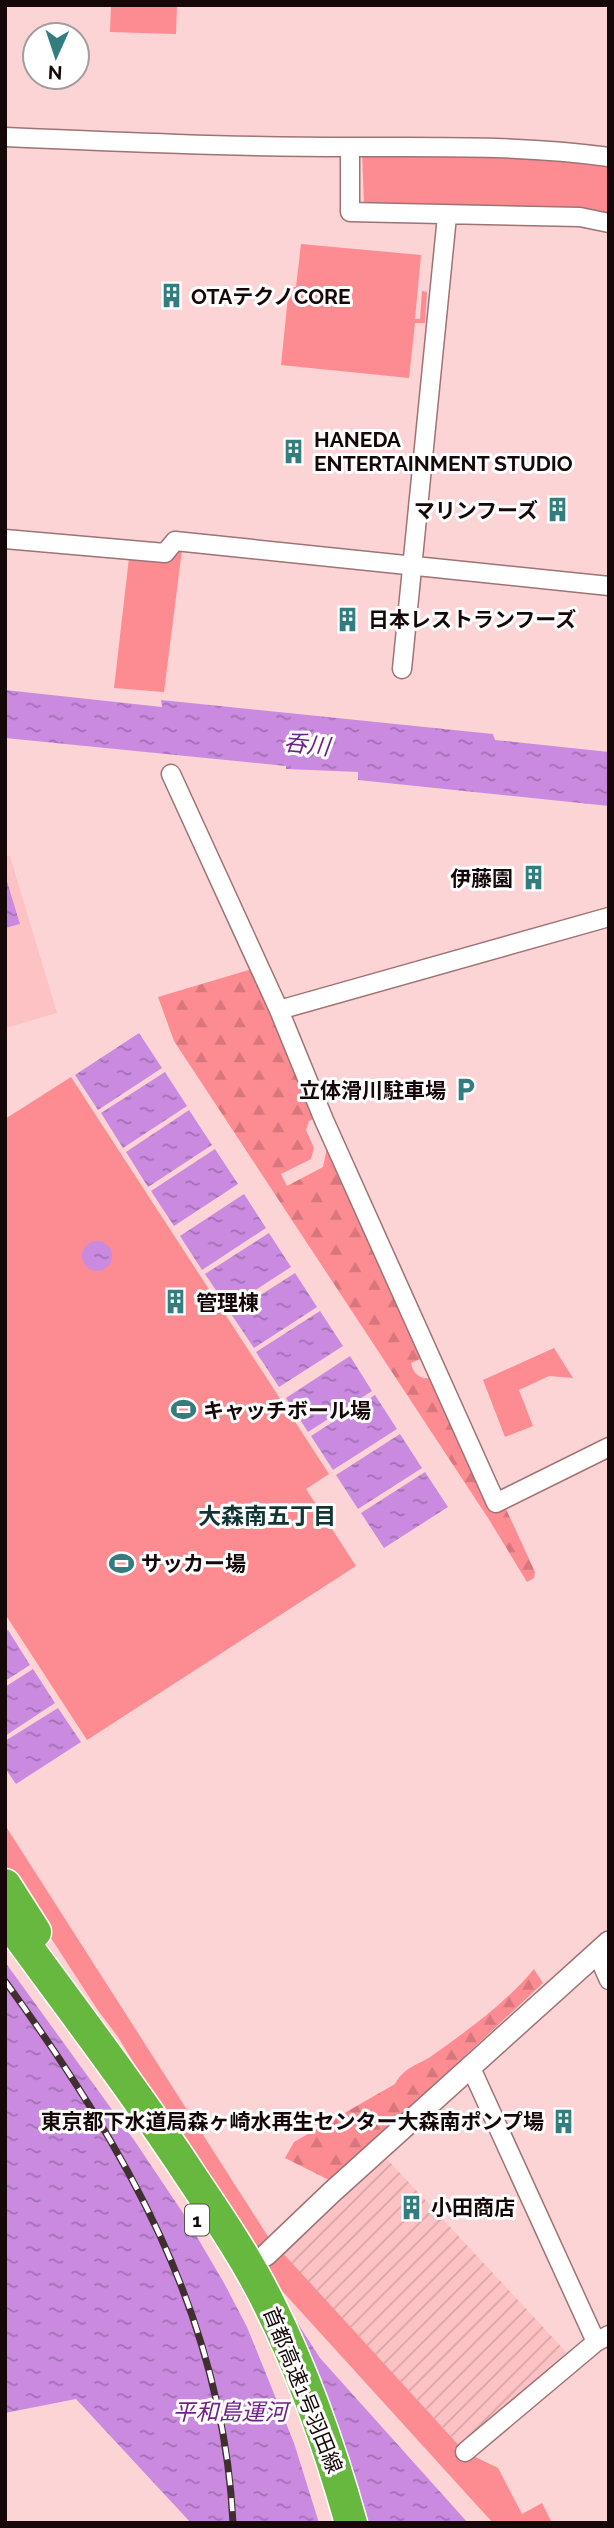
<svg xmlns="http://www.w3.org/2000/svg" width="614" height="2528" font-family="Raleway,'Noto Sans JP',sans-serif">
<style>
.built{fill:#fdc2c4}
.industrial{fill:url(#industrial-furrows)}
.forest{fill:url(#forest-firs)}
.park{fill:#fc8b92}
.water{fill:url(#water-ripples)}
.pier{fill:#fdd4d5}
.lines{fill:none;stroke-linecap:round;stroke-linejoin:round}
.minor-casing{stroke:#9f7274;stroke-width:21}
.tertiary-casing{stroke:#9f7274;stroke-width:24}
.motorway-casing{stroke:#fff;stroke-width:35}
.minor{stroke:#fff;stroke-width:18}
.tertiary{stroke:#fff;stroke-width:21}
.motorway{stroke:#66b83e;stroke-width:32}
.rail-casing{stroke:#412e2f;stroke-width:7}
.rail{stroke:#fff;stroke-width:4.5;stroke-dasharray:13;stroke-linecap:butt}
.labels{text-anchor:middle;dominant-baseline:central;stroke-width:6;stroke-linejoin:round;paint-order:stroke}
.shield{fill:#fff;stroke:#5c5152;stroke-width:2}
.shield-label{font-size:19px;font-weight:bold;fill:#160708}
.poi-label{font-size:21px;font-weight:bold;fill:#160708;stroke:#fff;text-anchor:start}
.street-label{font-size:21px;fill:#160708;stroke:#fff}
.water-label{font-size:23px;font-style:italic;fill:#6e2186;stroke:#fff}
.neighbourhood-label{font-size:23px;font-weight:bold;fill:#123535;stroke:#fff}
</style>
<defs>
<pattern id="industrial-furrows" width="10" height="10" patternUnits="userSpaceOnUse" patternTransform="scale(1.75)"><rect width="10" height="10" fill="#fdc2c4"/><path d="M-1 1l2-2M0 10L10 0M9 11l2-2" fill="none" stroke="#d8a5a7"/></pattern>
<pattern id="forest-firs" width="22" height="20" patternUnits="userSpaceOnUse" patternTransform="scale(1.75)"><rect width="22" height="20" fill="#fc8b92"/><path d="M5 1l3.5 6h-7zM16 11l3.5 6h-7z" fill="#d7767c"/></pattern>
<pattern id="water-ripples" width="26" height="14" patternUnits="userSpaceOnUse" patternTransform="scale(1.75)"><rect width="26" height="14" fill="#c98adf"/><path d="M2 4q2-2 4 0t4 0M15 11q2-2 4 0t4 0" fill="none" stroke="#a26fb3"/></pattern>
</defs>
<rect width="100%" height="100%" fill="#fdd4d5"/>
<path class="built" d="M5,856H10L57,1013L5,1028Z"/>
<path class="industrial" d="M387,2159L568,2354L459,2445L281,2253Z"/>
<path class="forest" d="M252,969L317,1117L309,1121L306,1130L314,1148L311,1159L281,1174L287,1186L323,1167L328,1143L423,1358L411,1363C414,1377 423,1380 436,1378L498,1512L506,1509L535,1572L534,1578L527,1582L488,1518L174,1041L158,997Z
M534,1969L543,1983L331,2181L285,2158L294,2142L395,2084C405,2066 417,2066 433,2055C468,2030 507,2002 534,1969Z"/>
<path class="park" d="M111,5H177L176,34L110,32Z
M362,150C430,165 502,150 571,156C584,157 596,160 609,161V220L364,206Z
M301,244L421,255L415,319H420L422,291L427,292L425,323H415L409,378L281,365L289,287H296Z
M183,542L164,692L114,688L130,549Z
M71,1077L329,1474L306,1489L356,1566L87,1740L5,1614V1119Z
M554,1348L573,1378L549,1376L519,1390L533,1426L505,1437L483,1380Z
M5,1825L269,2238L465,2452L498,2468L522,2514L542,2503L552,2523H493L254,2260L5,1867Z"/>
<path class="water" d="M5,690L162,707L161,700L493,734L495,740L609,752V806L358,780V772L286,769V766L5,738Z
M5,875L20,924L5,928Z
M139,1033L162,1068L98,1110L75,1075Z
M165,1072L187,1106L123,1148L101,1113Z
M189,1110L212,1145L148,1187L126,1152Z
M215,1149L238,1184L174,1226L151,1191Z
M244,1194L266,1228L202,1270L180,1236Z
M269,1233L291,1267L228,1308L205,1274Z
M82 1256a15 15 0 1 1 30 0a15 15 0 1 1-30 0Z
M295,1273L317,1307L254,1348L231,1314Z
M320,1311L343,1346L279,1387L256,1352Z
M350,1356L372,1391L308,1432L286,1398Z
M375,1395L397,1429L333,1470L311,1436Z
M400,1434L422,1468L358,1509L336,1475Z
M425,1472L448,1507L384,1548L361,1513Z
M8,1630L30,1665L5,1681V1632Z
M33,1669L55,1703L5,1736V1687Z
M58,1708L81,1742L16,1784L5,1768V1741Z
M5,1867L320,2358L468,2523H191L76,2399L5,2413Z"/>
<path class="pier" d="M5,1867L97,2009L118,2037L203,2176L321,2386L368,2523H319L294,2443L247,2327L224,2283L183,2213L134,2140L5,1962Z"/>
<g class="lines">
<defs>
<path id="minor" d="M5,137C120,142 235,147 350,147C436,147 523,145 609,157
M350,147V212L580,217L609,223
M5,539L165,553L175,541L609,586
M402,669L447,216
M171,774L279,1010L324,1120L496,1503L609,1447
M279,1010L609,917
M597,1953L609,1980
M471,2068L596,2342
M465,2452L596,2342L609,2335"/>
<path id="tertiary" d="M266,2255L332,2192L609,1942"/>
<path id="motorway" d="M5,1885L35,1932
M5,1917C69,2005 135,2091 194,2181C221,2221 248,2261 269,2304C304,2374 330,2448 351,2523"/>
</defs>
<use href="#minor" class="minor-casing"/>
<use href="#tertiary" class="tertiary-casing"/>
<use href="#motorway" class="motorway-casing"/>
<use href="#minor" class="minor"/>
<use href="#tertiary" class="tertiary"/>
<use href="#motorway" class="motorway"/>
<defs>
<path id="rail" d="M5,1981C124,2145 223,2315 233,2523"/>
</defs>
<use href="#rail" class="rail-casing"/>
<use href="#rail" class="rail"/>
</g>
<defs>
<symbol id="building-bare" viewBox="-9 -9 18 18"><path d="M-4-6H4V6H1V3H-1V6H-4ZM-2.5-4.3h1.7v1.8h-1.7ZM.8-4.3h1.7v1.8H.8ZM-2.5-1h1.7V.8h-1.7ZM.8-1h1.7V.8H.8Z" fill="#347d7e" stroke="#fff" stroke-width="2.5" paint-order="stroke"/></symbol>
<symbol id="parking-bare" viewBox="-9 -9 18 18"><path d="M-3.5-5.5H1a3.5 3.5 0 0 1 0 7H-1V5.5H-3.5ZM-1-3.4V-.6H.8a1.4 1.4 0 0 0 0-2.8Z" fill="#347d7e" stroke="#fff" stroke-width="2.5" paint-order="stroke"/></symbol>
<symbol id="stadium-bare" viewBox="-9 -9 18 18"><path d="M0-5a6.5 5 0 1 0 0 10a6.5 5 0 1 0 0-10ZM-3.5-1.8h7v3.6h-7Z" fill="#347d7e" stroke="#fff" stroke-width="2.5" paint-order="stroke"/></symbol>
</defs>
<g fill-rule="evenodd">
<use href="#building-bare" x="154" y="278" width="35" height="35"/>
<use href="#building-bare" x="276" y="434" width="35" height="35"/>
<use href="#building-bare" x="540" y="492" width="35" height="35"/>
<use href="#building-bare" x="330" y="602" width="35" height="35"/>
<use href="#building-bare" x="516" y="860" width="35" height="35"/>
<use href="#parking-bare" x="448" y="1072" width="35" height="35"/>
<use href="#building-bare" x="158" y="1284" width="35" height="35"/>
<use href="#stadium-bare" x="166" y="1392" width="35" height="35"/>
<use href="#stadium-bare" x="104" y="1546" width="35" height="35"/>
<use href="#building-bare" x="546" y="2104" width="35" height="35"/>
<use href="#building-bare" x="394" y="2190" width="35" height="35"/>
</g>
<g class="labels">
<rect class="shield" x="185" y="2204.5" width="24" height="31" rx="5"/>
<g class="shield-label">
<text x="197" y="2220">1</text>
</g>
<g class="poi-label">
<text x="191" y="296">OTAテクノCORE</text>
<text x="314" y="439">HANEDA<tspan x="314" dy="24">ENTERTAINMENT STUDIO</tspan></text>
<text x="538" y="510" text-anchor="end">マリンフーズ</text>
<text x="368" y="619">日本レストランフーズ</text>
<text x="513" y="878" text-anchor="end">伊藤園</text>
<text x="446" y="1090" text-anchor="end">立体滑川駐車場</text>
<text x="196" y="1302">管理棟</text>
<text x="203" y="1410">キャッチボール場</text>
<text x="141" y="1563">サッカー場</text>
<text x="544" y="2121" text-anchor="end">東京都下水道局森ヶ崎水再生センター大森南ポンプ場</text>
<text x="431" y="2207">小田商店</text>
</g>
<g class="street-label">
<text transform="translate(303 2390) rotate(68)">首都高速1号羽田線</text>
</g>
<g class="water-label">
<text transform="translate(307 744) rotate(6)">呑川</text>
<text x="230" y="2411">平和島運河</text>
</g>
<g class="neighbourhood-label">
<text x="267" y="1515">大森南五丁目</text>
</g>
</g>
<rect width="614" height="2528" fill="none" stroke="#160708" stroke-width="14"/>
<g transform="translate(56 56) rotate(183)"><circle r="33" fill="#ffffff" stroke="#a29c9c" stroke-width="2"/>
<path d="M0-5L12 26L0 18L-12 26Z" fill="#347d7e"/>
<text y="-10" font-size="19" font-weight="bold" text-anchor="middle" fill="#160708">N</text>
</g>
</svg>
